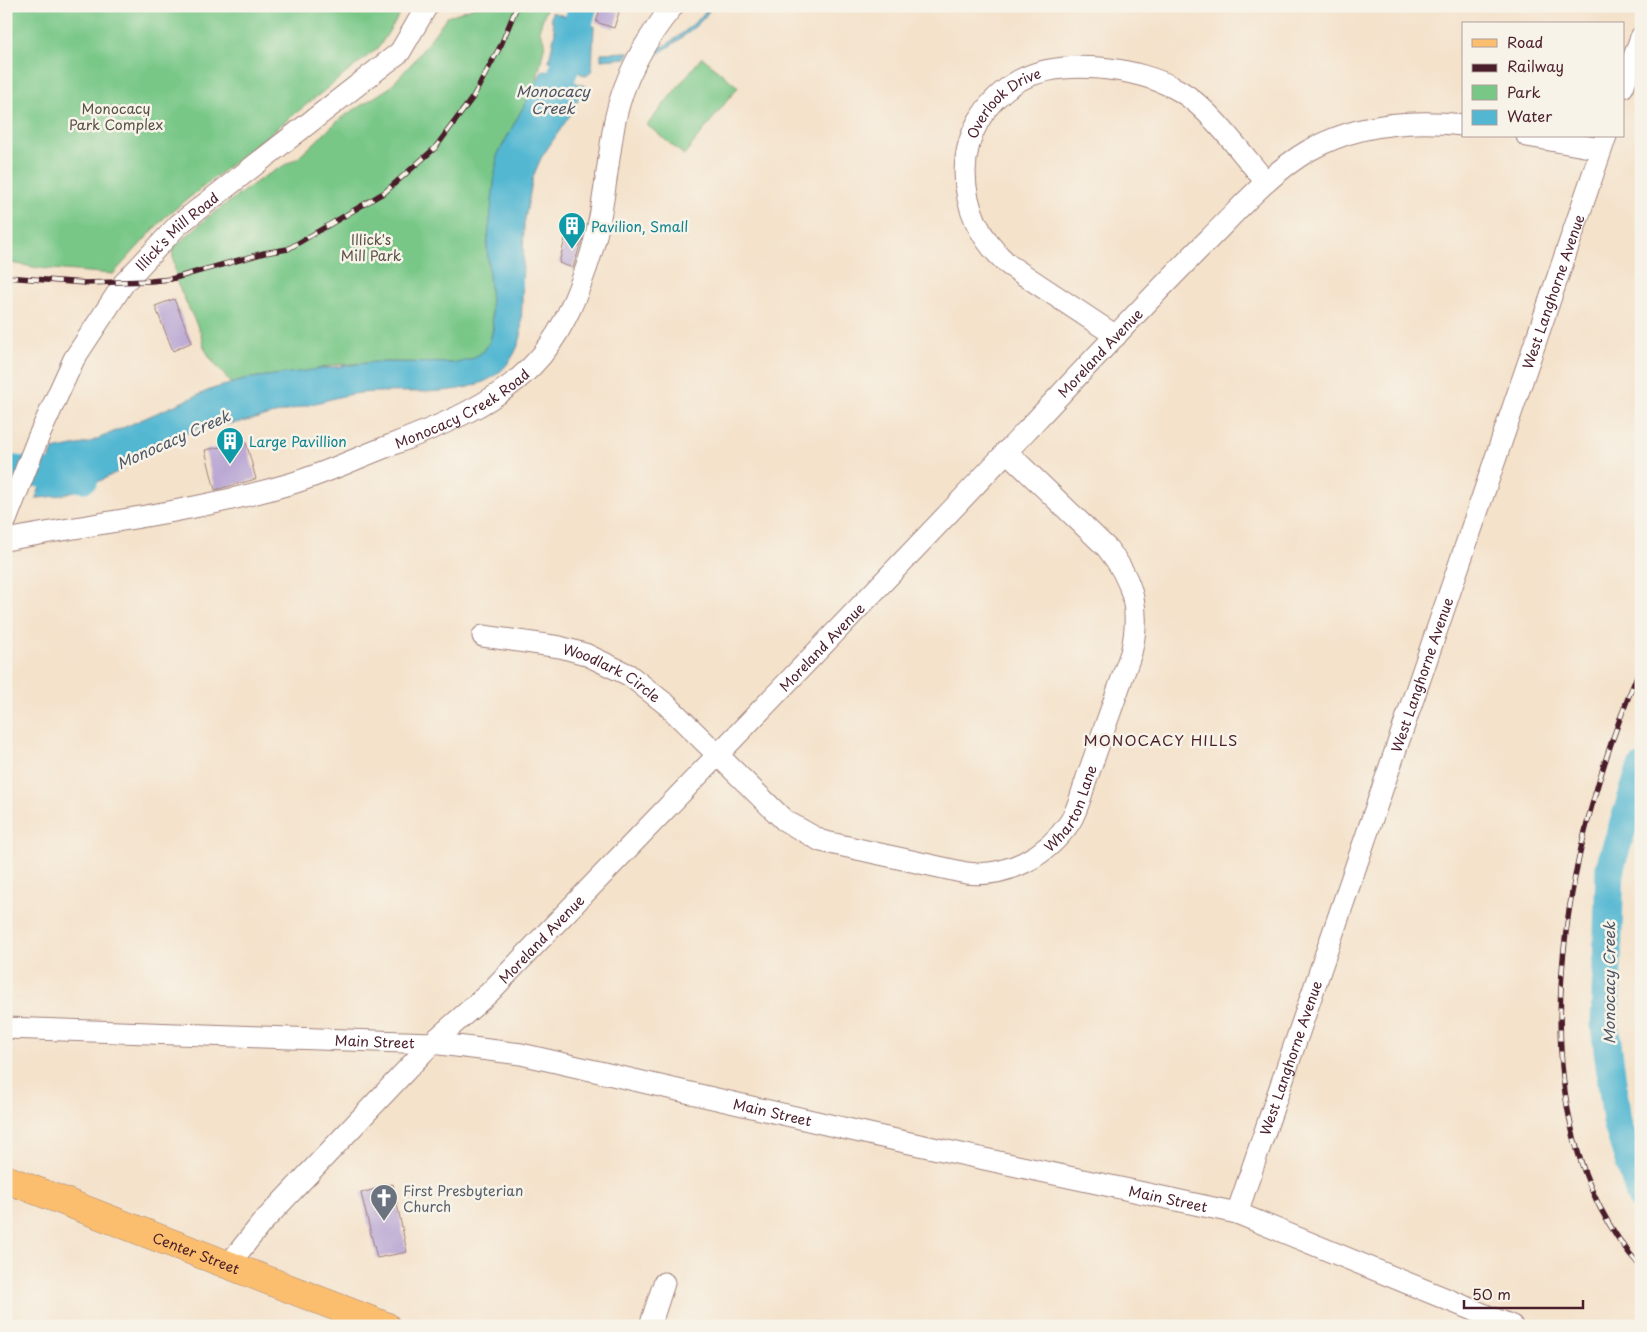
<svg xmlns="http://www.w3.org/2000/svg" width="1647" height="1332" font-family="'Playpen Sans',sans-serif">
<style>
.green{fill:#78c787;stroke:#617359}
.water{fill:#53b7d2;stroke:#4e6b7e}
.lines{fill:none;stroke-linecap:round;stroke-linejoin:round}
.river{stroke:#53b7d2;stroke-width:29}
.building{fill:#bba9d4}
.minor-casing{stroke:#9f807b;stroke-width:23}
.major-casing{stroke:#9f807b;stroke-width:29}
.minor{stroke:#fff;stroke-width:21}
.major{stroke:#fbbe6e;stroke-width:28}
.rail-casing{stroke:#4a1f2b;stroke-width:5.5}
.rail{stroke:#f7f3e8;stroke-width:4;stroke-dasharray:11;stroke-linecap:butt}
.labels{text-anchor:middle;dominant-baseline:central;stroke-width:5;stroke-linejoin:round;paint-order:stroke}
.park-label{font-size:14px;fill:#585147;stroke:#f7f3e8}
.street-label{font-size:14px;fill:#4a1f2b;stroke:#f7f3e8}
.culture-label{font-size:14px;fill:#0d838f;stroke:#f7f3e8;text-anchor:start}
.worship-label{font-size:14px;fill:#5b616d;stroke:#f7f3e8;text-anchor:start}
.water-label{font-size:15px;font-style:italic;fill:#4d5465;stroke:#f7f3e8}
.neighbourhood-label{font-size:15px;letter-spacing:1px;fill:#4a1f2b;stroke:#f7f3e8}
</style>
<rect width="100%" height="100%" fill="#f7f3e8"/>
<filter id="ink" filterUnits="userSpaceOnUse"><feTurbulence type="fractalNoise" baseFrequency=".02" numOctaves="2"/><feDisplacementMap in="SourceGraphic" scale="10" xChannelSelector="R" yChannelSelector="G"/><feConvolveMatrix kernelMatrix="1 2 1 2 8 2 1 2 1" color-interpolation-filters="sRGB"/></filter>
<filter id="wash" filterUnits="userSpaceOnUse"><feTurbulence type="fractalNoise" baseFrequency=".0096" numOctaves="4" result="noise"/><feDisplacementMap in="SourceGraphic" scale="20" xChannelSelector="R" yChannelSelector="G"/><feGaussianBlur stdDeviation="1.12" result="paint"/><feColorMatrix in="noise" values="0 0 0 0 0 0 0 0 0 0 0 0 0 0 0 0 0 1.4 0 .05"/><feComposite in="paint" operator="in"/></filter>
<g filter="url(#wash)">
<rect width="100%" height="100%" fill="#f4e2cb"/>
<path class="green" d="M6,6H405L379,47L165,217L113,274L39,268L6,262Z
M477,6H547L539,30L545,43L536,84L498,154L487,247L493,329L490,341L484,352L472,359L457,363L388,362L334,365L301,373L257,377L232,384C219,368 203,355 201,334L177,283L172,249L208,217L262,178L299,157L341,118L389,88L414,61L447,17Z
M702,57L738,87L684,155L647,125Z"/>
<path class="water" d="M710,6C712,18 660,56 646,59L651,51C670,47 698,21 710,6Z
M552,12L594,26L592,70L587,76L549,61L555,32L551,18Z
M629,52L626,58L601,60V53Z
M543,70L585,86L570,115L541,158L533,177L524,224L521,336C501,412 410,385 353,394C346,395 338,397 331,399C299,407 268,417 236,423C225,425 212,424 202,427C146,447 98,497 36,498L53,450L88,443L212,389L251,378L374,362L457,363L472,359L484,351L490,341L493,329L487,247L497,156Z"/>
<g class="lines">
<path class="river" d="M547,113L568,59L583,6
M6,469L84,478
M1641,769L1610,867L1605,1026L1617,1122L1641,1197"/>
</g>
<g id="blocks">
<path class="building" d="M601,6L619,12L614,28L596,22Z
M567,231L583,236L573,268L559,263Z
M174,299L192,342L173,351L155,306Z
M246,442L256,479L215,490L205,450Z
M393,1184L407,1252L377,1258L361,1193Z"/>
</g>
</g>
<g filter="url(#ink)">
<use href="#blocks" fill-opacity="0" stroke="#9f807b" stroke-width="1"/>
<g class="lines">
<defs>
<g id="minor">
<path d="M1623,87L1641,37"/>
<path d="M1527,136L1601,149"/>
<path id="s1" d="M1116,336L1009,265C950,215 948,123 1018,81C1061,57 1139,67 1180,91C1210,109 1243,155 1266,182"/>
<path id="s2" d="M6,520L38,438L74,359L124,283L178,225L400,52L427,6"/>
<path id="s3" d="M6,540C102,522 199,511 293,483C326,473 359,457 391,445C440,426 495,404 532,366C559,339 575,301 587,266C604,218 606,169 615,120C624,77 645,40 673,6"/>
<path id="s4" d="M483,636L560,647L585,654L629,675L667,705L784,820L821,841L966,873C1007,878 1047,856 1070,822C1079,808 1083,787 1089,772C1103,732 1117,693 1131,653C1141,612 1134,581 1107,548L1006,451"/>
<path id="s5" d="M6,1028L432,1043L521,1054L882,1137L1237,1213L1512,1326"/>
<path id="s6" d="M1237,1213L1606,136"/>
<path id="s7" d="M229,1264L261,1224L432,1043L489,993C669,805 850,619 1027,430C1087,366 1146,302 1208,240C1239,209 1269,174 1308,151C1356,124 1409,119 1463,125"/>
<path d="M650,1326L664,1283"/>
</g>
<g id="major">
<path id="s8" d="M6,1179L386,1326"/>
</g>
</defs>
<use href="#minor" class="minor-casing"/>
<use href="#major" class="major-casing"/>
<use href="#minor" class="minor"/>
<use href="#major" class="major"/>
<defs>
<path id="rail" d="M6,277L85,283L151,281L171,279L264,253L288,249L385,192L435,148L473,97L501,45L517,6
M1641,667C1567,835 1504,1116 1641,1267"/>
</defs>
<use href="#rail" class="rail-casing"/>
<use href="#rail" class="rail"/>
</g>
</g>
<defs>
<symbol id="building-pin" viewBox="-11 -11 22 30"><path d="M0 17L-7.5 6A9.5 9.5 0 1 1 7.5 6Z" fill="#0f9aa8" stroke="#f7f3e8"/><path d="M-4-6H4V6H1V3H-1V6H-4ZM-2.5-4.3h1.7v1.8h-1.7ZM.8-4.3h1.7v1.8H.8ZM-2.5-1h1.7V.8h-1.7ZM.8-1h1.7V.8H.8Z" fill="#fff"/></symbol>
<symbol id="church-pin" viewBox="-11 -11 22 30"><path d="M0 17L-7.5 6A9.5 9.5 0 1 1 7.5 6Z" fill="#6b7280" stroke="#f7f3e8"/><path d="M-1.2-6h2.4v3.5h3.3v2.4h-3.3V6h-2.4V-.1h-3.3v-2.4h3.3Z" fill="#fff"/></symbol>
</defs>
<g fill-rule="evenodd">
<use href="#building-pin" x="556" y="210" width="32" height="43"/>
<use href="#building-pin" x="214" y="425" width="32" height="43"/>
<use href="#church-pin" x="368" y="1182" width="32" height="43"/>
</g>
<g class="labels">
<g class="park-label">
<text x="116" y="108">Monocacy<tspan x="116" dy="16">Park Complex</tspan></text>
<text x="371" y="239">Illick's<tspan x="371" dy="16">Mill Park</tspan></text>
</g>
<g class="street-label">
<text stroke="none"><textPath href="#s1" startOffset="319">Overlook Drive</textPath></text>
<text stroke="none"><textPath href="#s2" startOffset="340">Illick's Mill Road</textPath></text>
<text stroke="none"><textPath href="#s6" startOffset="974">West Langhorne Avenue</textPath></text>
<text stroke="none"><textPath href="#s7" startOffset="1261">Moreland Avenue</textPath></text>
<text stroke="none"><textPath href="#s3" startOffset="478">Monocacy Creek Road</textPath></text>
<text stroke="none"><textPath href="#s7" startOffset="856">Moreland Avenue</textPath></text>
<text stroke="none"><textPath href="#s4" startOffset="136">Woodlark Circle</textPath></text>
<text stroke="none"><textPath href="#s6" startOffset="569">West Langhorne Avenue</textPath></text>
<text stroke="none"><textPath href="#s4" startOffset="690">Wharton Lane</textPath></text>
<text stroke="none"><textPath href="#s7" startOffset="451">Moreland Avenue</textPath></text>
<text stroke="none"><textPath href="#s5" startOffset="369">Main Street</textPath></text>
<text stroke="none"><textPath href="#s6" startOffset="164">West Langhorne Avenue</textPath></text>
<text stroke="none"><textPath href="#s5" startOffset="774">Main Street</textPath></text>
<text stroke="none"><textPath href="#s5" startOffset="1179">Main Street</textPath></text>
<text stroke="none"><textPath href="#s8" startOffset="204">Center Street</textPath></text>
</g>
<g class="culture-label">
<text x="591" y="226">Pavilion, Small</text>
<text x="249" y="441">Large Pavillion</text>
</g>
<g class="worship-label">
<text x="403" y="1190">First Presbyterian<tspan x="403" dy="16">Church</tspan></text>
</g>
<g class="water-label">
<text x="553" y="90">Monocacy<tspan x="553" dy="17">Creek</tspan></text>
<text transform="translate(173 439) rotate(-24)">Monocacy Creek</text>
<text transform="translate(1608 983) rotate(-90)">Monocacy Creek</text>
</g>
<g class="neighbourhood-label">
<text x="1161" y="739">MONOCACY HILLS</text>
</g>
</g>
<rect width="1647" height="1332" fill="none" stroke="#f7f3e8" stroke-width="25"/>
<rect x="1462" y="22" width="162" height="115" fill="#f7f3e8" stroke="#b29e9c"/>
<rect x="1472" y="39" width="25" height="8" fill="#fbbe6e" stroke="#b29e9c"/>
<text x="1507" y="48" font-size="15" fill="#4a1f2b">Road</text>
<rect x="1472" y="64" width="25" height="8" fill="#4a1f2b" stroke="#b29e9c"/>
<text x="1507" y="72" font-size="15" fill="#4a1f2b">Railway</text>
<rect x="1472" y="85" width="25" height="15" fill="#78c787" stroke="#b29e9c"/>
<text x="1507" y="98" font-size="15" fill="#4a1f2b">Park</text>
<rect x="1472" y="110" width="25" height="15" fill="#53b7d2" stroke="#b29e9c"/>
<text x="1507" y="122" font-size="15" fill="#4a1f2b">Water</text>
<path d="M1464 1300v8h119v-8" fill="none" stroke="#4a1f2b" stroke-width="2.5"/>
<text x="1472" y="1300" font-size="15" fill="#4a1f2b" stroke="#f7f3e8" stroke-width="4" paint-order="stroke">50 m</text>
</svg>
